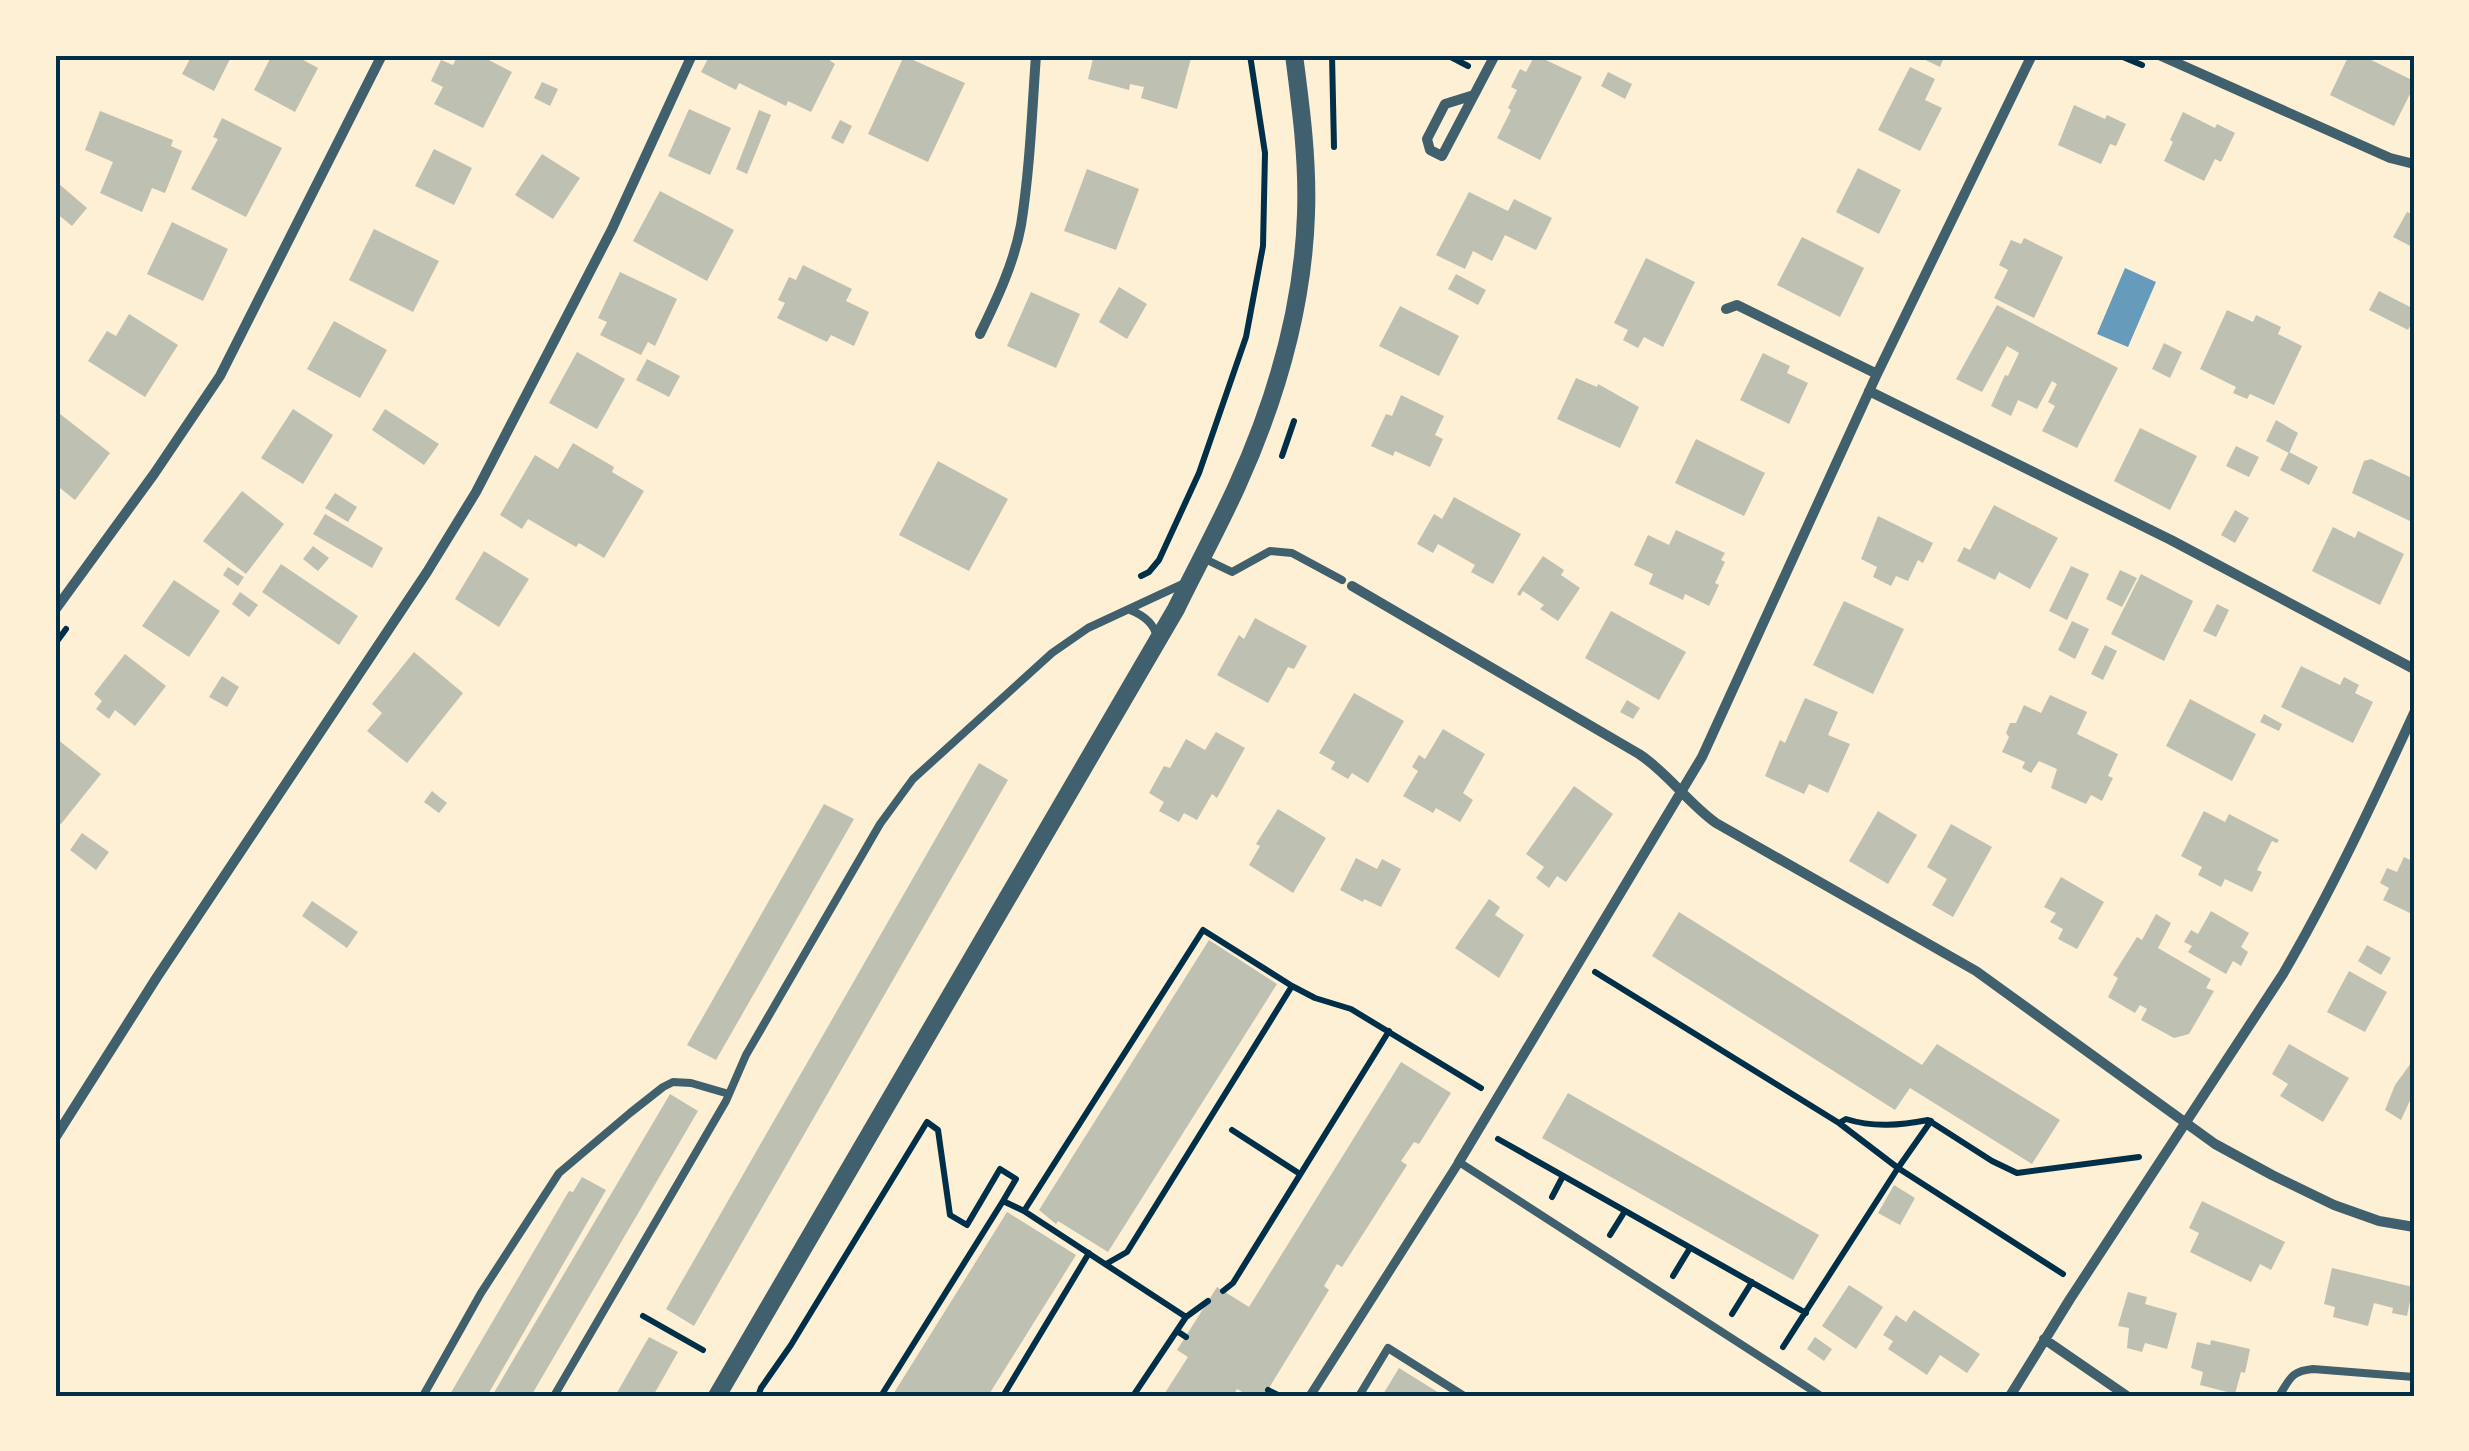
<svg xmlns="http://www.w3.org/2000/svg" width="2469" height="1451" font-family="'IBM Plex Serif',serif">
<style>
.water{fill:#669bbc}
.building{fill:#bec0b2}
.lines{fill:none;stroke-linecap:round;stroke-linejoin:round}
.path{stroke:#003049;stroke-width:6}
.service{stroke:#3f606c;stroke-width:8}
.pedestrian{stroke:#3f606c;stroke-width:9}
.minor{stroke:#3f606c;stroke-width:10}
.tertiary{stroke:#3f606c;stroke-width:18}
.neatline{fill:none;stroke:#003049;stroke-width:4}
</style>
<rect width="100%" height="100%" fill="#fdf0d5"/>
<path class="water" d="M2125,268L2156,282L2128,347L2097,334Z"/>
<path class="building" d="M192,55H232L214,91L182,74Z
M272,55H294L318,68L295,112L254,90Z
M458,55H479L512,72L483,128L434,104L443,87L431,81L441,60L453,65Z
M710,55H822L835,64L811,112L788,101L786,106L739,83L736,90L701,72Z
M1094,55H1192L1177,109L1141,98L1144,87L1130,84L1129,90L1088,79Z
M1535,55L1582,77L1540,160L1497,138L1511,110L1508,108L1517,90L1511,87L1520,69L1526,72Z
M1915,55H1945L1940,67Z
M2349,55H2361L2414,81V86L2394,126L2330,95Z
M904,56L965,83L928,162L868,134Z
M1910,67L1935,79L1925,100L1942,108L1920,151L1878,130Z
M1608,72L1632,84L1625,99L1601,86Z
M542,82L558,89L550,106L534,98Z
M2074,105L2105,119L2107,115L2126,124L2116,146L2110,144L2101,164L2058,145Z
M689,109L731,128L710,175L668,156Z
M759,110L771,115L747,174L736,169Z
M100,111L173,140L171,146L182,151L165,193L152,188L142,212L100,193L113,162L85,150Z
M2183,112L2215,128L2217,124L2235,133L2221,162L2215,159L2204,181L2164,161L2173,142L2170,140Z
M222,118L282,148L246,217L191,189L218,139L213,137Z
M840,120L852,126L843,144L831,138Z
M434,149L472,168L454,205L415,186Z
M542,154L580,178L553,219L515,195Z
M1858,168L1901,190L1879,234L1836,212Z
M1087,169L1139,189L1116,250L1064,231Z
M58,183L87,208L72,226L55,212V186Z
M660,191L734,230L707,281L633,241Z
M1469,192L1508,211L1514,199L1552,218L1536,250L1505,235L1492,261L1473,251L1465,269L1436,255Z
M2407,212L2414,215V248L2393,237Z
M172,222L228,249L203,301L147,274Z
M374,229L439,261L413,312L349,280Z
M1802,237L1864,268L1840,317L1777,285Z
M2024,238L2063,257L2034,318L1994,298L2008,270L1999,265L2011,240L2021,244Z
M1646,258L1695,282L1663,347L1644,337L1638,348L1623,340L1628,330L1614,323Z
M803,265L852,289L846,301L869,312L854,346L831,335L827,342L777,318L785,303L778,300L789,277L796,280Z
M620,272L677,299L655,346L648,342L641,355L600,335L607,322L598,318Z
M1456,274L1486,290L1478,305L1448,289Z
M1119,287L1147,304L1127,339L1099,322Z
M2379,291L2414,309V318L2408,330L2369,310Z
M1031,292L1080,314L1056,368L1007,346Z
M1997,305L2118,368L2077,448L2042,431L2055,406L2048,402L2057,384L2052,381L2037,409L2018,400L2011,416L1991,406L2005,375L2008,376L2019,353L2007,346L1982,392L1956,379Z
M1400,306L1459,336L1439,376L1379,346Z
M2227,310L2253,322L2256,315L2281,327L2278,334L2302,346L2274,405L2250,394L2247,399L2233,393L2236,387L2200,369Z
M129,314L178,345L145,397L88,361L107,331L116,336Z
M334,321L387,350L360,398L307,369Z
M2164,343L2182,352L2170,378L2152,369Z
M577,352L625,379L597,429L549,403Z
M1763,353L1790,366L1787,373L1808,383L1789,424L1740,400Z
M647,359L680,376L669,397L636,380Z
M1576,378L1597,387L1598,384L1639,407L1620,448L1557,419Z
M1401,395L1444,416L1435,435L1443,439L1430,467L1395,451L1393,456L1371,446L1386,414L1392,416Z
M293,409L333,435L303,484L261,458Z
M385,409L439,444L424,465L372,430Z
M55,410L110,453L75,500L55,484Z
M2276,420L2298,433L2289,453L2266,441Z
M2140,428L2197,456L2170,510L2114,481Z
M1696,439L1765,473L1744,516L1675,483Z
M573,443L614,467L612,472L644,491L604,558L579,543L576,547L528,519L522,529L500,515L535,455L558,469Z
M2236,446L2259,457L2249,477L2226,466Z
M2289,452L2318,467L2309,485L2280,470Z
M2371,459L2410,477L2414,470V523L2352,493L2364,461Z
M938,461L1008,499L969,571L899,535Z
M242,491L284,524L246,574L203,541Z
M335,493L357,507L348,522L325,508Z
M1454,497L1521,534L1493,584L1471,572L1475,565L1438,544L1433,553L1417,544L1434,514L1442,519Z
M1994,505L2058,538L2030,589L1999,572L1995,580L1957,561L1964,547L1970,550Z
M2235,510L2249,518L2235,543L2221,535Z
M325,514L383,548L372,568L313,534Z
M1878,516L1933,543L1923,563L1918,560L1908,581L1896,576L1891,586L1873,577L1877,567L1861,559Z
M2333,527L2355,538L2358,531L2404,554L2380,605L2312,571Z
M1676,530L1725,553L1721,560L1725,562L1715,583L1719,585L1709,606L1685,594L1683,600L1649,584L1653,574L1634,565L1648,535L1669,545Z
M313,546L329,558L318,571L303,559Z
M484,551L529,579L499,627L455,599Z
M1543,556L1564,570L1561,575L1580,588L1558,621L1540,609L1544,605L1523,591L1520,596L1517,594Z
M281,564L358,616L339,645L262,592Z
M2071,566L2089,574L2067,620L2049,611Z
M228,567L244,577L238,586L223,575Z
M2120,570L2137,578L2122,607L2106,599Z
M2141,574L2193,601L2164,661L2111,634Z
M174,580L220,611L189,657L142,626Z
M240,592L258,605L249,617L232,604Z
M1844,601L1904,629L1873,694L1813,665Z
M2217,604L2229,610L2216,637L2203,631Z
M1611,611L1686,652L1659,700L1585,658Z
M1255,618L1307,646L1294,669L1288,667L1268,703L1217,675L1239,635L1244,639Z
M2072,621L2089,629L2075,659L2058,650Z
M2105,645L2117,651L2103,680L2091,674Z
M414,652L463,693L407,763L367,731L382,713L372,704Z
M125,654L166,686L135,726L115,710L109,719L96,709L102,701L94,694Z
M2301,666L2340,685L2344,677L2359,685L2355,693L2373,702L2353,743L2281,707Z
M222,676L239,687L227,707L209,697Z
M1354,693L1404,721L1368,783L1352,773L1348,779L1331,769L1335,762L1319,753Z
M2050,695L2087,712L2077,734L2118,754L2108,776L2113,778L2102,801L2091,795L2086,804L2051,788L2057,769L2039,761L2031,773L2022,768L2025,762L2002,752L2009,737L2006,733L2010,723H2016L2024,705L2041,713Z
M1805,698L1838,712L1828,735L1850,744L1828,793L1809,784L1804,794L1765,776L1780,740L1785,743Z
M2190,699L2256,734L2232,781L2166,746Z
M1627,700L1640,708L1633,719L1620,712Z
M2264,714L2282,724L2279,731L2260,722Z
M1443,729L1485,754L1463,793L1473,800L1460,822L1436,808L1433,813L1403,796L1418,771L1412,767L1419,755L1425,759Z
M1216,732L1245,748L1217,798L1212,794L1197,820L1184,813L1179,822L1159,811L1164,802L1149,793L1164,766L1170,768L1186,739L1205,750Z
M57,739L101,774L61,824L55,820V742Z
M979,763L1008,780L694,1326L666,1309Z
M1574,786L1613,814L1566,882L1557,876L1549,888L1536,878L1544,867L1526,854Z
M432,791L447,803L439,813L424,802Z
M824,804L854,819L716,1060L687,1045Z
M1278,809L1326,838L1293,893L1249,865L1260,846L1256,844Z
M1878,811L1917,835L1888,884L1849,861Z
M2204,811L2225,822L2229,814L2279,840L2277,843L2272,841L2257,870L2262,872L2252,892L2225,879L2221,887L2198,875L2202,867L2181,856Z
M1951,824L1992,847L1953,917L1932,905L1947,879L1927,867Z
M82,833L109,852L96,870L70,850Z
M2404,857L2414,862V915L2383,900L2389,888L2380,883L2387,868L2397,872Z
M1356,858L1377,869L1382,859L1401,869L1381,907L1364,899L1363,902L1340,890Z
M2061,877L2104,902L2077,949L2058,939L2063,929L2050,922L2056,913L2044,907Z
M1489,899L1500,907L1495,915L1524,935L1499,978L1455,948Z
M312,901L358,932L347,948L302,916Z
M2211,911L2249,933L2241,947L2248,952L2241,966L2233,961L2226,974L2188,952L2192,946L2184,942L2191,930L2198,934Z
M1679,912L1922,1065L1937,1044L2060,1120L2032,1164L1910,1088L1895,1110L1652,956Z
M2156,914L2171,923L2158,948L2211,979L2206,988L2214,991L2189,1034L2174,1038L2141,1020L2147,1009L2140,1005L2135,1013L2108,997L2118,978L2113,975L2137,937L2142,940Z
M1209,940L1277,984L1108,1252L1058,1221L1056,1224L1039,1210Z
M2367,945L2391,958L2381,975L2358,961Z
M2349,971L2387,992L2365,1032L2327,1012Z
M2289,1044L2349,1078L2323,1122L2280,1096L2288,1084L2272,1074Z
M1401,1062L1451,1093L1419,1144L1414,1142L1401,1161L1407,1165L1342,1267L1337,1264L1324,1286L1329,1290L1264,1396H1249L1237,1389L1233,1396H1163L1188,1357L1177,1350L1217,1287L1249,1307Z
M2411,1063L2414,1065V1092L2401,1120L2385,1110L2395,1085Z
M1568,1093L1819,1235L1793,1280L1542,1138Z
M670,1094L698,1111L531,1396H492Z
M582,1177L606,1190L487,1396H449L569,1191L573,1192Z
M1894,1185L1915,1198L1900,1225L1878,1213Z
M2202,1201L2285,1242L2271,1270L2260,1264L2251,1282L2190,1252L2199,1233L2189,1228Z
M1007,1212L1076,1255L988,1396H892Z
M2332,1268L2413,1287L2407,1316L2392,1313L2393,1308L2374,1303L2368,1326L2333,1317L2335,1307L2324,1304Z
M1849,1285L1883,1307L1856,1349L1822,1326Z
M2128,1292L2147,1297L2145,1304L2177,1313L2167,1349L2145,1343L2142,1352L2127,1348L2129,1328L2118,1326Z
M1914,1310L1980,1354L1967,1373L1940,1355L1927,1375L1888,1349L1893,1341L1883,1335L1896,1315L1906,1322Z
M649,1337L678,1352L653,1396H615Z
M1815,1337L1832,1349L1824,1361L1807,1349Z
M2211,1340L2250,1349L2245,1373L2241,1372L2235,1394L2200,1385L2203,1372L2191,1368L2197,1342L2210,1345Z
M1399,1368L1444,1396H1382Z"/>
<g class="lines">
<path class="path" d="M1332,55L1334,147
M1447,55L1468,66
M2118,55L2142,65
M1282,456L1294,421
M1141,576L1149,572L1159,560L1199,473L1246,337L1263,246L1265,153L1250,55
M55,644L66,629
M1595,972L1839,1123L1898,1168L2063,1274
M1839,1123L1846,1119C1874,1128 1901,1125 1928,1120L1992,1161L2017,1173L2139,1157
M1232,1130L1300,1174
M1498,1139L1806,1313
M1552,1197L1563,1176
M1024,1211L1203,930L1292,986L1315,998L1351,1009L1481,1088
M1610,1235L1625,1211
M1106,1264L1127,1252L1292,986
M1673,1276L1690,1248
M1223,1291L1233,1283L1389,1031
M1732,1314L1752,1282
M643,1316L703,1350
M1177,1331L1186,1337
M1783,1347L1898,1168L1931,1121
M1268,1390L1280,1396
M758,1396L761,1388L791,1345L927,1122L938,1130L950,1215L967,1225L1000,1169L1016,1179L1003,1201
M881,1396L1003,1201L1024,1211L1186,1317
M1003,1396L1089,1253
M1133,1396L1186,1317L1208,1301"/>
<path class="service" d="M1203,558L1232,572L1270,551L1292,553L1342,580
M1130,610C1143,615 1154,623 1157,637
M1459,1162L1821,1396
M423,1396L481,1293L559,1173L630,1113L663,1087L673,1082L691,1083L729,1094
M554,1396L726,1101L746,1055L880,824L913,779L1052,653L1088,628L1187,582
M1359,1396L1388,1348L1464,1396
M2279,1396C2290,1379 2291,1371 2313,1369L2414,1377"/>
<path class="pedestrian" d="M1310,1396L1459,1162"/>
<path class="minor" d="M2159,55L2390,158L2414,164
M1474,95L1445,104L1427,139L1430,150L1442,156L1495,55
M1726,309L1737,305L1877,374
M980,334C997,299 1014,263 1021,225C1030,169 1032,111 1036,55
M1869,391L2171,540L2414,669
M1352,586L1639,754C1668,773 1687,802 1716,823L1976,971L2215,1144L2272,1175L2334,1205L2379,1221L2414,1227
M55,610L154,474L220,376L382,55
M55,1138L157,977L427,572L476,492L612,229L692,55
M1459,1162L1702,757L1877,374L2032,55
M2044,1339L2127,1396
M2010,1396L2070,1299L2283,974C2332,890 2373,802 2414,713"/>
<path class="tertiary" d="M717,1396L1176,609C1196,568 1218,528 1237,486C1275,402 1303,308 1306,214C1308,161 1301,108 1294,55"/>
</g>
<rect width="2469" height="1451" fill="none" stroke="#fdf0d5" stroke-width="115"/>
<rect x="58" y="58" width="2354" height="1336" class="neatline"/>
</svg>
